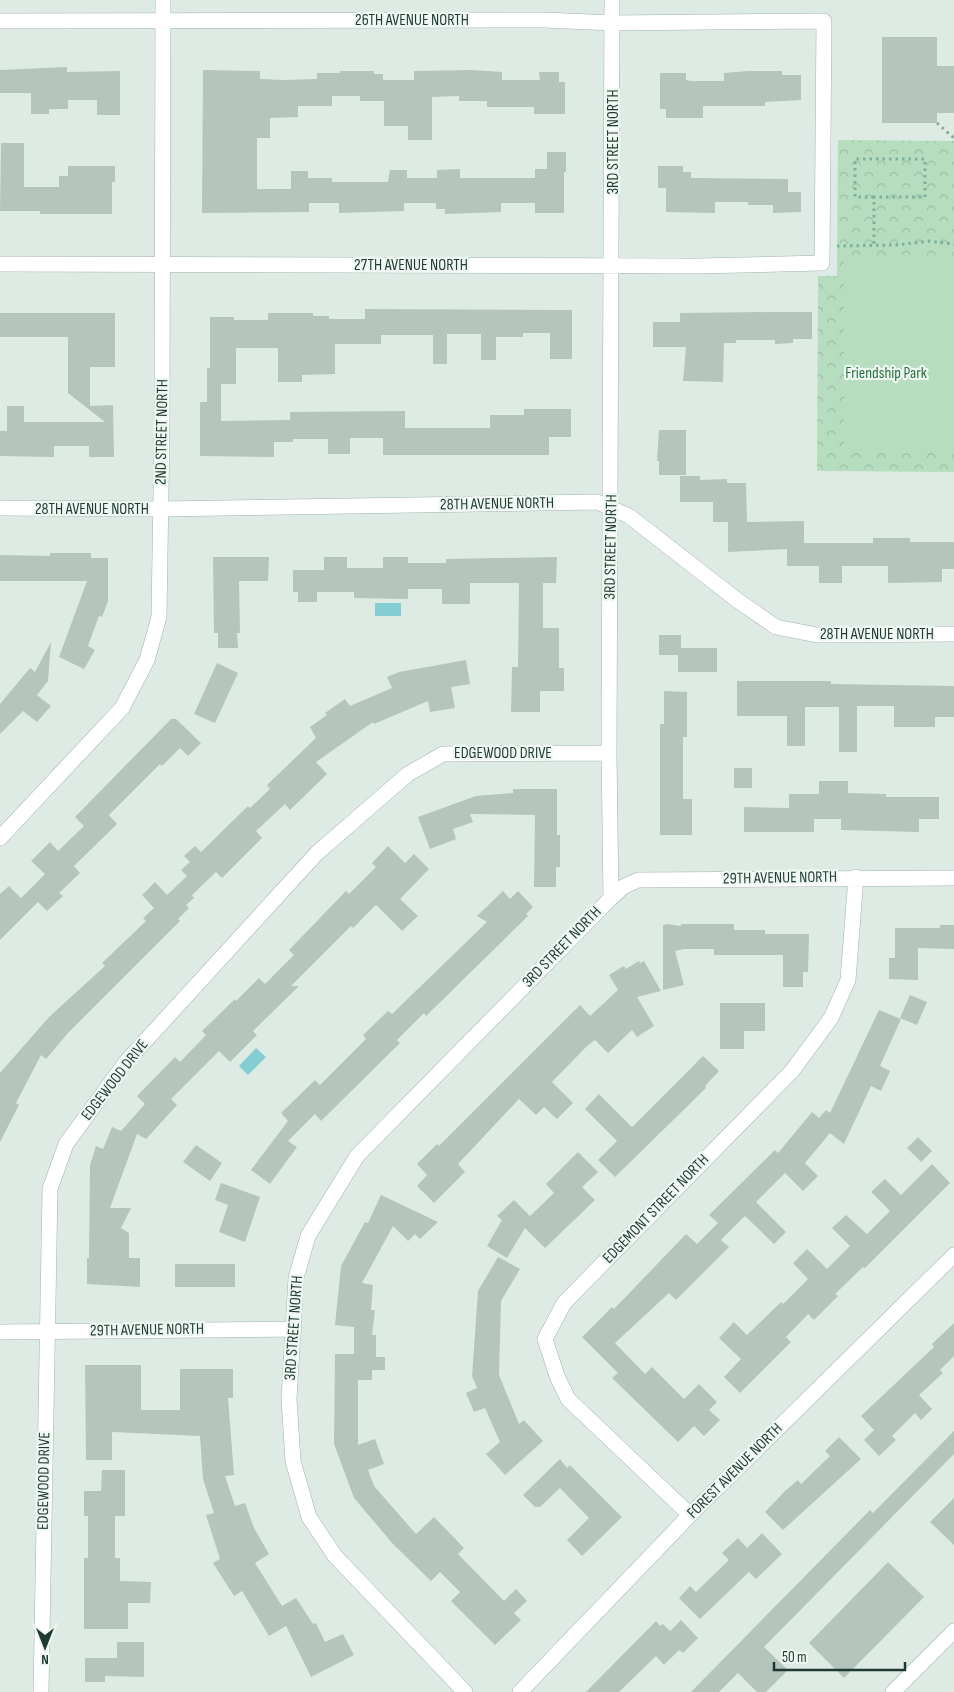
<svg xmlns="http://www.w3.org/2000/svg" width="954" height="1692" font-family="'Sofia Sans Condensed',sans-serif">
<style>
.forest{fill:url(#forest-crowns)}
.garden{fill:#b6ddbd}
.water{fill:#83cdd3}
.building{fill:#b4c5bd}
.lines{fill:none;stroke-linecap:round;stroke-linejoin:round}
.minor-casing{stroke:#a1b3ab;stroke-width:16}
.path{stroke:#7db09c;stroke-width:3;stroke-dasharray:2.5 4;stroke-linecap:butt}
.minor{stroke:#fff;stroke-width:15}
.labels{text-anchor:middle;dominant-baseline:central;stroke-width:4.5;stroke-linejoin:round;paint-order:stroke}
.street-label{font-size:16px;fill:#1f3b31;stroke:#eff7f2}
.park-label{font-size:16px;fill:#28733f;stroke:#eff7f2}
</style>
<defs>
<pattern id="forest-crowns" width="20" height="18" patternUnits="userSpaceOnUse" patternTransform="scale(1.25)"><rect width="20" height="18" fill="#b6ddbd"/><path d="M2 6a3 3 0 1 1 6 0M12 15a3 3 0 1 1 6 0" fill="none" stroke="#9cbfa3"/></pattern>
</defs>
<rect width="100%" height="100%" fill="#deebe4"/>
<path class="forest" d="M838,140L954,141V472L817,471L818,276H837Z"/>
<path class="garden" d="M844,258H935L954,265V452L851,451L844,444Z"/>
<path class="water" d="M375,603H401V616H375Z
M256,1048L266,1057L248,1075L239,1066Z"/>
<path class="building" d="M882,37H937V66H954V113H937V123H882Z
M67,67V72L120,71V115H97V100H68V109H49V114H31V93H0V70Z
M203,70L260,71V79L284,80L317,79V73H340V71H374V74H383V80H414V71L472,70L502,72V80H540L539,72H559V82H565V114H534V107H487V101H459V96L432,97V140H408V126H384V101H360V96H332V106H298V117L270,118V138H257V189H291V171H308V178H332V182H388L390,170H407V178H437V170L460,169V178H535V169H547V152H566V172H564V213H535V203H501V212L445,214V209H436V203H404V211L339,213V203H309V212L202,213Z
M748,71H782V75H801V100L765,102V106H703V118H666V109H660V73H686V80L691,81H724V73Z
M1,143H24V187H59V176H68V166H115V182H112V214H40V211H0Z
M658,166H683V172H691V178L788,179V192H801V212L773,213V205H748V202H715V213L666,212V188H658Z
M365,309L572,310V359H550V333H523V337H496V360H481V334H447V364H433V335H381V344H335V374L302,375V382H278V348H236V384H221V421L290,420V412L405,411V428H490V415H524V409H571V437H549V455H383V438H350V454H328V439H293V442H274V457L200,456V402H207V368H210V317H234V320H268V313H313V316H329V319H365Z
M774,312H812V339H793V343L775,344V340H736V343H724L723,382L683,381L686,347H653V322H680V313Z
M0,313H115V367H90V406L113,405L114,457H89V446H54V457L0,456V431H7V406H24V422H105L68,393V337H0Z
M659,430H686V475H659V461H657Z
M680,476H700V480L727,479V483H746L747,522L804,521V543H873V538H910V542H954V569H942V582L888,583V566H842V583H819V566H787V549L728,552V522H713V502H680Z
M50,553H91V558H108V601L102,617L99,616L88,646L95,650L84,669L59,657L87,581H0V555L50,556Z
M213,557H269L268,581H239L240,633H237L238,648H218V633H214Z
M324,557H347V568H383V557H408V563H446V559L557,557L556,583H543V628H559V668H564V691H540V712H511L512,667H518L519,583H470V604H442V589H408V599L354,598V592H317V602H298V592H293V570H324Z
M659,635H681V648H717V672H678V655H659Z
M51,642L48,681L37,695L51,706L37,722L23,711L0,734V704L30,668L35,672Z
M466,660L470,684L451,687L455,708L430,712L428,701L374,724L373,722L316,762L327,774L290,810L285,804L256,831L262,838L222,878L216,872L192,895L194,898L186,905L189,908L178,919L180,921L68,1033L46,1059L41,1055L16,1103L19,1105L0,1142V1073L49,1017L105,966L102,963L146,921L143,918L154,908L142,895L155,882L167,895L187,876L181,870L190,862L184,856L195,846L201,852L248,806L250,808L270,789L267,785L316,738L310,727L327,715L325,713L345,699L350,706L392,688L387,677L399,672Z
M217,663L238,673L215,723L194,714Z
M737,681H831V684L954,686V717H935V727H894V706H857V752H839V707H805V746H787V716H737Z
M664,691L687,692V737H683V799H692V835H660V724H664Z
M171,719H176L201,743L188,756L180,748L162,766L160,764L109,815L117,824L74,866L80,873L59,893L63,896L47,911L38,902L0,940V894L9,886L21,898L45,874L31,861L50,842L58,851L84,826L75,817Z
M734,768H752V788H734Z
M819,781H848V793L886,794V797H939V819H919V832L841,830V819H814V832H744V807L789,808V794H819Z
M513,789H557V835H560V867H556V887H534L535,815L470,814L473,822L453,829L456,839L430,849L418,817L476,796L513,793Z
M388,846L405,863L414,854L429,869L400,899L418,916L402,931L376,905L353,928L351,926L291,986H299L253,1031L257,1035L230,1062L219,1051L171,1099L177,1105L146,1139L137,1134L110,1208H131L121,1228L129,1233V1258H140V1287L87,1284V1258H89L90,1165L96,1146L103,1149L112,1127L121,1131L145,1104L137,1096L175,1057L180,1062L206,1035L202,1031L235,999L236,1001L259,978L265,984L294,955L289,950L346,891L349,894L376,867L372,863Z
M503,891L510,899L518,891L533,907L526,914L528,916L426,1016L424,1013L397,1040L400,1043L321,1121L315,1114L288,1141L297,1147L270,1184L251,1170L288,1121L281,1113L315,1080L320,1085L366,1039L363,1035L388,1011L392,1014L487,922L477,916Z
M668,924L681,926V924H734V930H765V934H809L808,972H803V987H783V955H714V949H684L675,951L684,985L663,990V925Z
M940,925H954V949L918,948V980L889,979V958H895V928H940Z
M639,961L640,963L644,961L661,991L637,997L654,1026L637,1037L632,1030L608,1053L595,1040L587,1046L552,1082L573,1103L557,1119L544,1107L536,1115L519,1099L458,1164L465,1172L434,1203L417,1186L427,1175L417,1164L437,1144L439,1146L580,1005L590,1016L618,990L609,975L624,966L626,969Z
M910,995L927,1002L917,1025L900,1018Z
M720,1003H765V1031H744V1049H720Z
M879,1010L901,1019L880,1066L890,1071L881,1091L871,1086L844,1144L830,1133L805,1163L818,1176L803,1191L785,1173L756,1202L786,1232L774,1244L745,1216L721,1240L729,1247L676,1300L669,1293L615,1343L645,1374L652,1367L684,1399L699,1384L717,1402L709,1410L720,1420L704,1436L694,1426L678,1442L612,1378L618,1373L582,1337L612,1307L614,1309L686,1234L697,1244L718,1223L709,1215L775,1150L778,1153L812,1112L819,1118L826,1110L830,1113Z
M703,1056L719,1071L705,1086L706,1088L615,1177L598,1160L617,1141L585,1109L599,1094L632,1127Z
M918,1137L932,1151L921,1162L907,1148Z
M196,1145L222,1163L210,1181L183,1162Z
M578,1152L598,1172L582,1187L595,1200L545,1248L525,1228L507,1258L487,1246L502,1220L497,1216L514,1200L530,1216L554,1193L546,1184Z
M932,1164L950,1183L865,1268L863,1267L835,1294L838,1296L814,1320L808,1314L786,1337L791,1342L740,1393L724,1377L741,1359L719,1338L734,1322L747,1335L781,1302L783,1304L808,1279L793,1263L807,1249L827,1269L850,1246L832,1228L846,1215L867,1234L890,1211L871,1192L885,1179L901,1195Z
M221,1183L260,1197L245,1242L219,1232L228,1205L215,1200Z
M381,1195L438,1222L420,1239L415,1234L408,1241L393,1226L362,1283L373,1285L371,1310H375L372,1335H376V1357H385V1370H372V1380H358V1445L375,1439L384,1464L368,1470L374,1486L416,1534L434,1517L464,1548L458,1554L504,1601L516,1589L527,1601L514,1613L521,1620L495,1645L451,1601L460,1592L440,1572L431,1581L393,1544L354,1498L334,1444L335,1354H354V1327L335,1325L341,1266L365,1222L368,1223Z
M498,1257L520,1269L501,1301L499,1375L519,1424L524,1420L543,1441L505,1475L486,1454L500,1442L485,1408L474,1412L466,1393L477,1388L472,1376L478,1291Z
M175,1264H235V1287H175Z
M954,1323V1356L940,1370L943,1373L919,1395L932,1409L921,1420L915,1413L892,1436L896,1440L879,1456L864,1440L874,1430L861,1416L934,1347L932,1344Z
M85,1365H141V1410H180V1369H233V1398H228L234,1475L225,1476L235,1506L245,1503L254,1528L269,1554L255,1563L282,1606L296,1598L313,1624L316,1623L325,1642L343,1634L354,1655L311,1677L286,1626L269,1636L242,1591L234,1596L213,1563L220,1559L206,1515L214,1513L203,1479L200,1436L112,1432V1460H86Z
M954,1431V1454L764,1647L788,1670L766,1692H757L738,1673L719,1692H691L870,1510L873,1513Z
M839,1437L861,1459L783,1530L765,1512L785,1491L798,1480L801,1484L830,1456L825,1451Z
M560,1459L567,1468L570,1465L622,1517L582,1556L567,1540L589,1518L560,1488L540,1507H535L523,1495Z
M102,1470H125V1516H115V1558H120V1581L151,1582L150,1603H128V1629H84V1558H88V1516H84V1491H101Z
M954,1498V1545L930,1522Z
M762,1533L782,1554L756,1579L749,1572L700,1619L679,1598L690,1586L696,1592L729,1560L722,1553L738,1538L747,1548Z
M888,1562L924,1597L844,1678L809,1643Z
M681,1620L698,1638L683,1653L679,1650L664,1665L656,1656L619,1692H586L656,1621L660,1626L663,1624L670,1631Z
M117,1642H144V1677L105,1676V1682H85V1658H117Z"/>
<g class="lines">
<defs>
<path id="minor" d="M0,21L545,20L612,23L824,21L822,263L698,266L0,264
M0,508L161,509L597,502L629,516L737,600L776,627L817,635L954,634
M0,838L122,708L147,660L159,617L162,428L163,0
M611,898L623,887L638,880L954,878
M0,1332L294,1329
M690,1515L568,1399L557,1376L545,1339L564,1303L792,1071L831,1018L848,980L856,877
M41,1692L50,1189L66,1144L126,1062L317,853L408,774L443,754L609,753
M465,1692L335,1556L309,1517L293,1461L289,1399L296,1278L308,1236L357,1156L611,898L609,753L612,0
M520,1692L690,1515L954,1255
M893,1692L954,1631"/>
</defs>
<use href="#minor" class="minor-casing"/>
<path class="path" d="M937,123L954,138
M874,197H855V159H925V197H874V246
M837,246L896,245L929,241L954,244"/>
<use href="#minor" class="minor"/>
</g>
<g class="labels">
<g class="street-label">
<text x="412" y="20">26TH AVENUE NORTH</text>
<text transform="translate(613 142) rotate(-90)">3RD STREET NORTH</text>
<text x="411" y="265">27TH AVENUE NORTH</text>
<text transform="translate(162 432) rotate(-89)">2ND STREET NORTH</text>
<text transform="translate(497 504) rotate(-1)">28TH AVENUE NORTH</text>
<text x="92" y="509">28TH AVENUE NORTH</text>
<text transform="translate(611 547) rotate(-89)">3RD STREET NORTH</text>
<text x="877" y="634">28TH AVENUE NORTH</text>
<text x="503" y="753">EDGEWOOD DRIVE</text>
<text transform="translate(780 878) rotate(-1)">29TH AVENUE NORTH</text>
<text transform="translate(562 947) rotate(-46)">3RD STREET NORTH</text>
<text transform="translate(115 1080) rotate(-52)">EDGEWOOD DRIVE</text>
<text transform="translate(656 1209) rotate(-46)">EDGEMONT STREET NORTH</text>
<text transform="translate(294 1328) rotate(-86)">3RD STREET NORTH</text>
<text transform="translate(147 1330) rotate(-1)">29TH AVENUE NORTH</text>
<text transform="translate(735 1471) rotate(-45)">FOREST AVENUE NORTH</text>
<text transform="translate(44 1481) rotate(-89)">EDGEWOOD DRIVE</text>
</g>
<g class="park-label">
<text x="886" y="373">Friendship Park</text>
</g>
</g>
<g transform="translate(45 1647) rotate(180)" stroke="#eff7f2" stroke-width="4" paint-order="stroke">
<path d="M0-4L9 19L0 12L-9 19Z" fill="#1f3b31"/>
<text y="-8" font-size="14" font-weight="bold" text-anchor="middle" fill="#1f3b31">N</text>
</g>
<path d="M774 1662v8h131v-8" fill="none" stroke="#1f3b31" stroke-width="2.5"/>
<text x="782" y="1662" font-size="15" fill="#1f3b31" stroke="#eff7f2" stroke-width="4" paint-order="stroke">50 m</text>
</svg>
